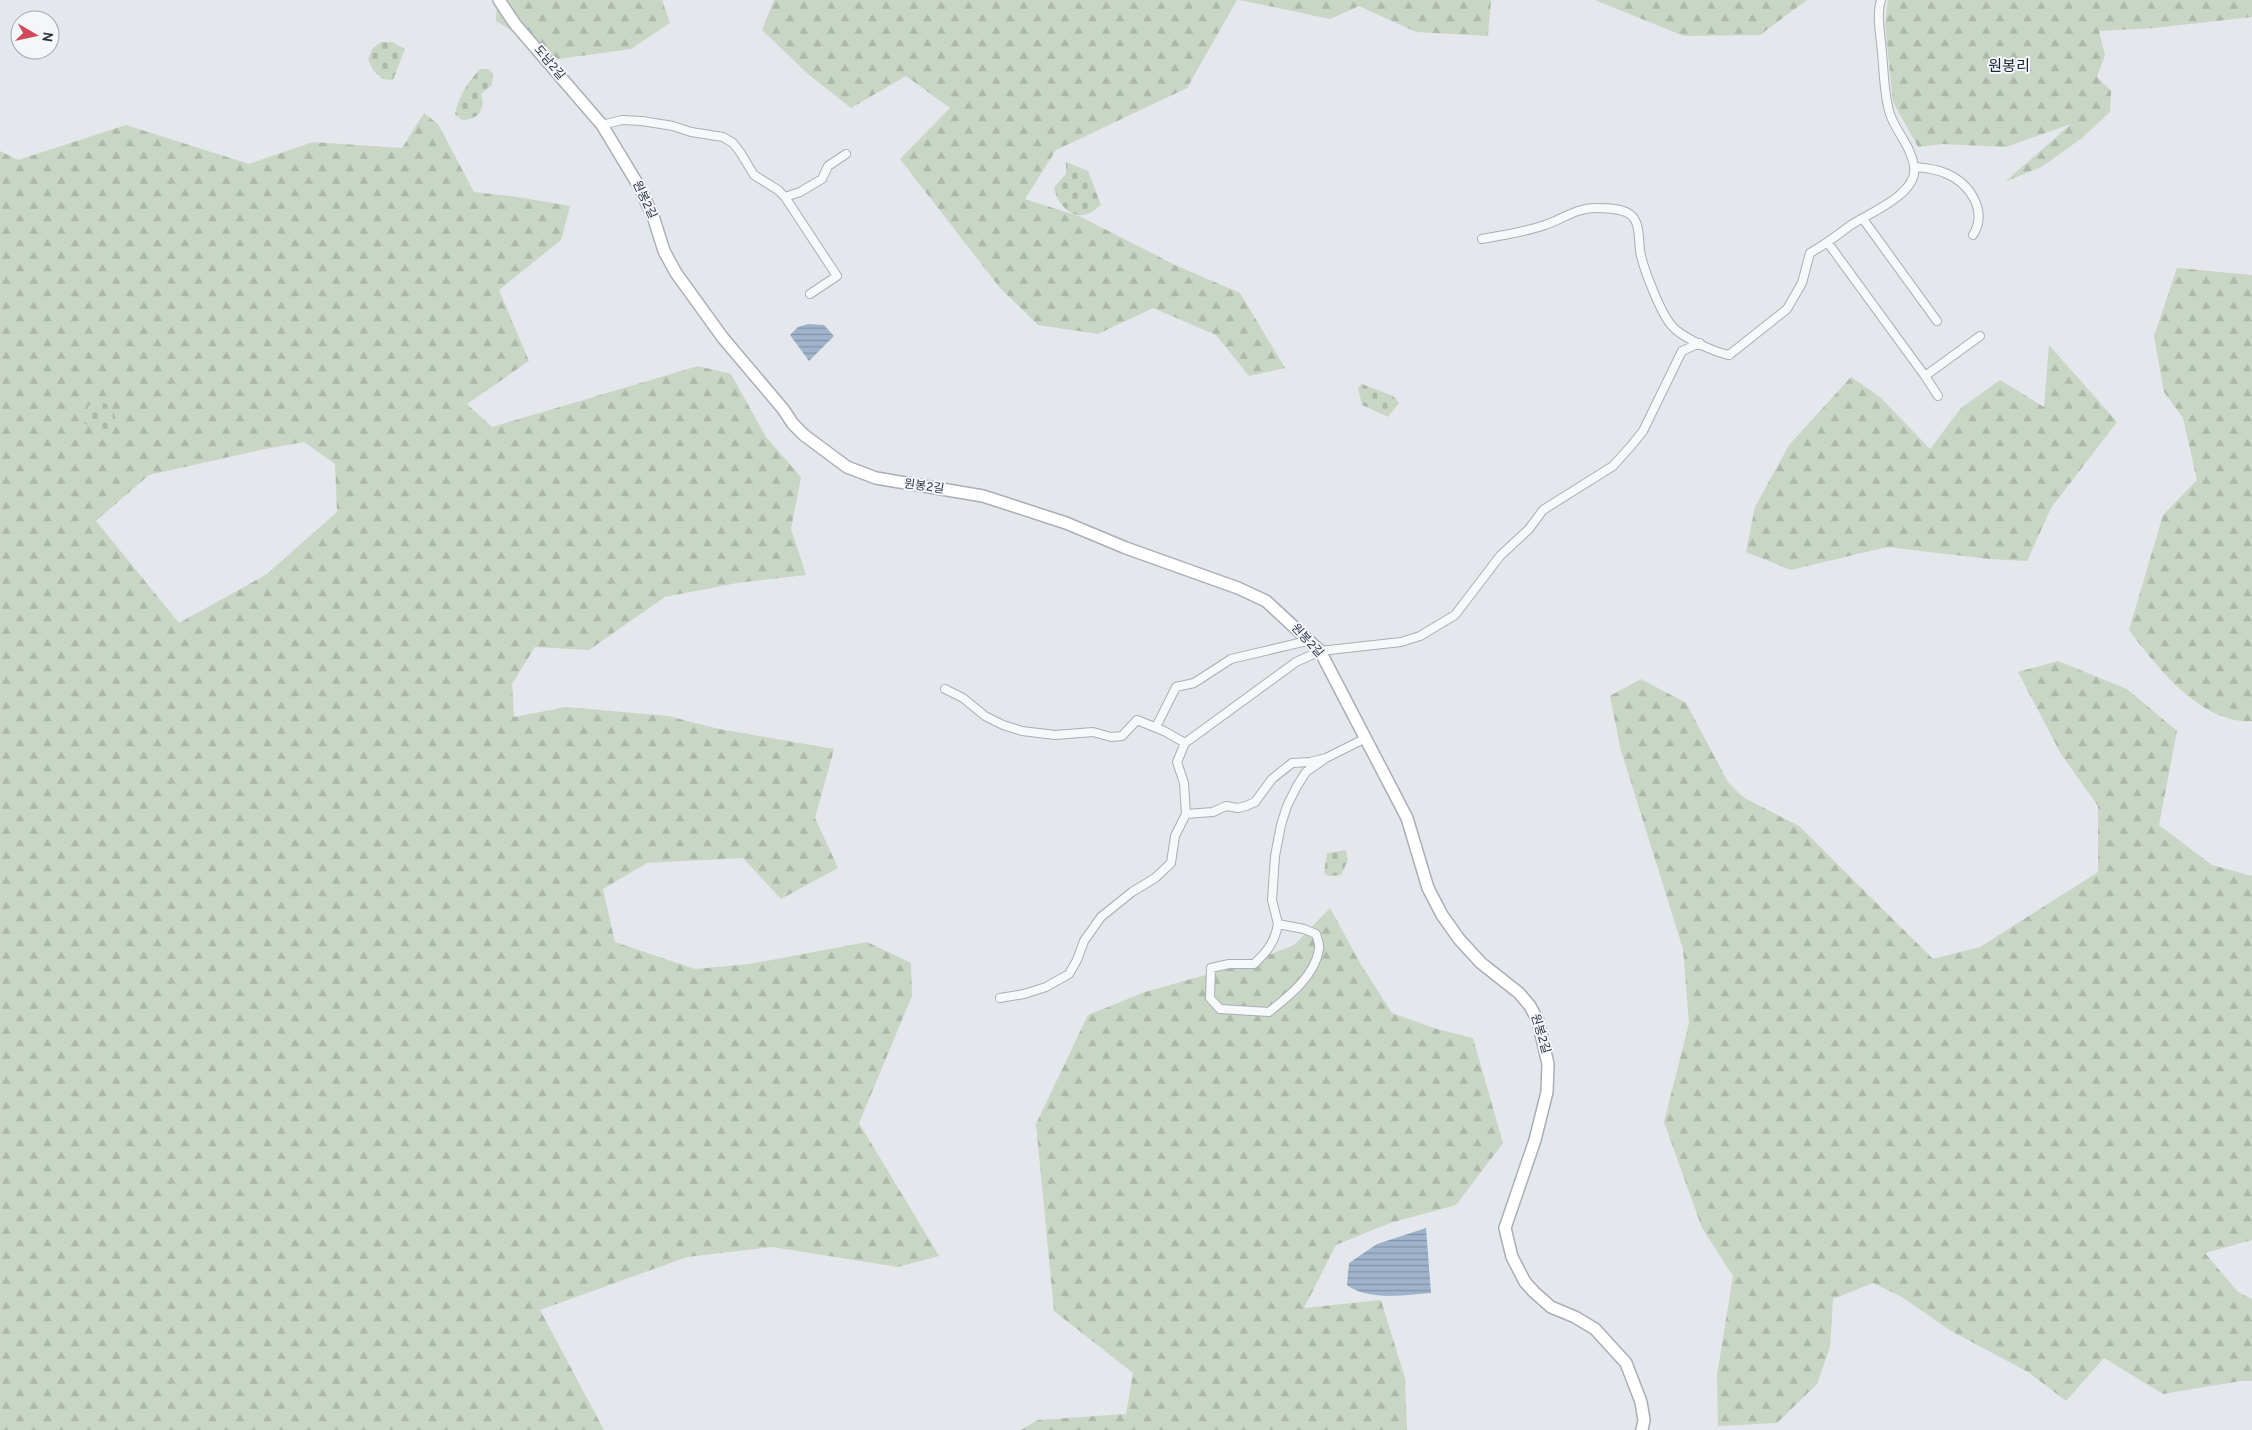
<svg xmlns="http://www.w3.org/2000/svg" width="2252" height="1430" font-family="Overpass,'Noto Sans KR',sans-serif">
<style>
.forest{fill:url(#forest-firs);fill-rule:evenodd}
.cemetery{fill:url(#cemetery-stones)}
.water{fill:url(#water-rules)}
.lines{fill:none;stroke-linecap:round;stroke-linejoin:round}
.street-casing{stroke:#a9aeb7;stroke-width:10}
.secondary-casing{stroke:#a9aeb7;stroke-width:14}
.street{stroke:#f7f8fa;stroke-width:8}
.secondary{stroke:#fff;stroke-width:11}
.labels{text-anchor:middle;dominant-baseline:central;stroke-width:4;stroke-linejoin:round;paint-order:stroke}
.street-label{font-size:12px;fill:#2b3445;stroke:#f4f6f9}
.quarter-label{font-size:15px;fill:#1d2536;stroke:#f4f6f9}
</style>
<defs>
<pattern id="forest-firs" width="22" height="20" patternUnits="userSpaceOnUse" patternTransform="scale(1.25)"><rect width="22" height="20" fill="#c9d6c5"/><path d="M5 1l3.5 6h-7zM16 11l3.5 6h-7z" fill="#adb8ab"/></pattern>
<pattern id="cemetery-stones" width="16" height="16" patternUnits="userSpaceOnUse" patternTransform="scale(1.25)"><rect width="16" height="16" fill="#c9d6c5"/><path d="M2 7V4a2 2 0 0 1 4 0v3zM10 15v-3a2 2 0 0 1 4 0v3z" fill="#adb8ab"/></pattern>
<pattern id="water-rules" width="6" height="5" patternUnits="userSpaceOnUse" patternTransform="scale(1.25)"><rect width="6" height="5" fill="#9fb4cc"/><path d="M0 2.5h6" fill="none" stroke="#8293a7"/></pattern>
</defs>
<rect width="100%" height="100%" fill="#e4e7ec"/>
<path class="forest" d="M497,0H662L670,23L631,49L558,59L496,21Z
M774,0H1237L1187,88L1056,150L1025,199L1081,217L1175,265L1240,293L1285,368L1249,376L1216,335L1153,308L1098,334L1038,325L1000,288L900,159L950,108L906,76L851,108L808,74L762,30Z
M1240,0H1491L1488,36L1416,32L1359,6L1330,19Z
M1595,0H1807L1760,35L1684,36Z
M1888,0H2252V17L2154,28L2099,31L2105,55L2097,77L2111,91L2110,112L2082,138L2043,166L2005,182L2071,124L2006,147L1943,144L1918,147L1893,102L1885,24Z
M424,113L438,124L474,192L518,197L570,206L561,240L499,290L529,361L467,404L492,427L698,366L731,374L766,437L801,477L791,529L806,575L737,583L665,597L589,650L535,647L512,684L514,717L566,707L668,716L719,729L834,749L815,818L838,868L781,899L743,858L647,863L603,889L615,942L695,969L750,964L867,942L911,963L912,996L859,1123L939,1256L898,1267L772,1247L687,1257L540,1310L604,1430H0V151L18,160L126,125L249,164L313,142L402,148ZM304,442L335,464L337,512L267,574L179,623L96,521L149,475L260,450Z
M2177,268L2252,275V721C2202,725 2156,666 2129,630L2163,515L2197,480L2183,418L2164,392L2154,336Z
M2049,345L2117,422L2051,508L2027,561L1989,559L1887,547L1791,570L1746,552L1755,507L1789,445L1851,377L1880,397L1930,449L1961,408L2000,380L2044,407Z
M2058,661L2127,689L2177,731L2159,825L2212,865L2252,876V1240L2205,1253L2238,1292L2252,1299V1381H2241L2163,1394L2104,1358L2066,1401L2028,1372L1951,1331L1902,1297L1873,1283L1833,1299L1830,1347L1817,1384L1777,1423L1718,1426L1717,1375L1733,1276L1702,1228L1664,1122L1689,1023L1683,949L1620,747L1610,696L1641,679L1686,703L1728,782L1743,797L1799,826L1933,959L1980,947L2098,872V806L2061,754L2018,672Z
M1330,908L1360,963L1392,1013L1437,1029L1473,1038L1503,1143L1456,1205L1390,1223L1336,1245L1304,1308L1381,1300L1405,1378L1407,1430H1021L1038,1420L1126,1414L1133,1373L1054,1311L1036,1124L1088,1015L1145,992L1248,963L1294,945Z"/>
<path class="cemetery" d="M381,42H392L405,49L393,80L382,79L373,70L368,59L372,49Z
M480,69H488L493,74L492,85L481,94C486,109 478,120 462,120L455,114C458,97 468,82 480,69Z
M1066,162L1088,171L1101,205C1097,208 1092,213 1087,214C1070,220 1056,201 1054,187L1066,174Z
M1362,384L1393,396L1399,403L1388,417L1362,405L1358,388Z
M95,399C108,403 113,407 116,420L110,429L103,432L83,423L79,418Z
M1346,850L1348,860L1341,875L1329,876L1324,873L1327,853Z"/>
<path class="water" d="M808,324L824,325L834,336L809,361L790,335L798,327Z
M1426,1228L1431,1293C1406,1295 1368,1301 1347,1285L1349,1263L1377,1244Z"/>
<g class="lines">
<defs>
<path id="street" d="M602,125L622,120L642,121L673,126L691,132L723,137L733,143L740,152L754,175L778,190L785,197L837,276L810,294
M1915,167C1925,168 1936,169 1945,173C1970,183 1988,211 1973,235
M785,197L800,192L822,179L828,166L846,154
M1863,219L1937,321
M1482,239C1503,235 1525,232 1545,225C1563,219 1576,208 1595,208C1606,208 1624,208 1632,216C1641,225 1638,244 1641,256C1645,272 1661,314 1672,326C1681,337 1714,352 1729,355L1787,309L1802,283L1810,253C1825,245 1837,235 1851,225C1869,213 1919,194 1914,166C1911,146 1896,132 1890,114C1884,96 1884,72 1882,53C1881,37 1876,16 1881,0
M1828,243L1925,376L1980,336
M1925,376L1938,396
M945,689L963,698L985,716L1003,725L1022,731L1055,735L1093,732L1111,737L1122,736L1137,720L1164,731L1185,743L1296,662L1320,651L1401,642L1420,636L1455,615L1500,556L1529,529L1543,510L1613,466L1631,446L1643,431L1682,351L1700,343
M1156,727L1176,687L1194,683L1231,659L1307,641
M1186,814L1213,812L1226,806L1238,808L1246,806L1255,802L1272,779L1292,763L1310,762L1326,758L1364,739
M1278,924C1275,942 1267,952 1254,964H1229L1211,968L1210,998L1220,1009L1269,1012C1289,996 1315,976 1319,949C1320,944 1317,938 1316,934L1304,929L1278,924L1272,900L1275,856L1281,825L1287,806L1297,786L1306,772L1326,758
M1000,998L1024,994L1046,987L1069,974L1077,960L1084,941L1101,917L1132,892L1155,878L1171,863L1175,836L1186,814L1184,783L1177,762L1185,743"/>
<path id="secondary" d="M499,0L515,24L602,125L640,188L654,219L664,251L676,273L723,338L783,409L793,424L804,435L847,467L876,478L983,496L1066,523L1126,548L1238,588L1266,601L1320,651L1407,818L1428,888L1442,915L1459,939L1481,963L1519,993L1530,1006L1538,1021L1548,1064L1547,1092L1535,1140L1505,1228L1512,1257L1525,1282L1534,1292L1551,1307L1575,1317L1595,1329L1626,1363L1641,1402L1644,1420L1642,1430"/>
</defs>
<use href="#street" class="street-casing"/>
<use href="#secondary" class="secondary-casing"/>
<use href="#street" class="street"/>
<use href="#secondary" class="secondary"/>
</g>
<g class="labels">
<g class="street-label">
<text transform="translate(549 63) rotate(50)">도남2길</text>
<text transform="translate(644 200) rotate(65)">원봉2길</text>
<text transform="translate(924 487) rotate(8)">원봉2길</text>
<text transform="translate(1307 641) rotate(47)">원봉2길</text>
<text transform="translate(1540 1034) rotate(73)">원봉2길</text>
</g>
<g class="quarter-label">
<text x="2009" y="67">원봉리</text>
</g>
</g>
<g transform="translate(35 35) rotate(99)"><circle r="24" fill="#f4f6f9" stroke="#a4a8b1"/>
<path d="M0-4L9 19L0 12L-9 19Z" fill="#d1495b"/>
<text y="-8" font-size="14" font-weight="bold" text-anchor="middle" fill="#2b3445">N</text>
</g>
</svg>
